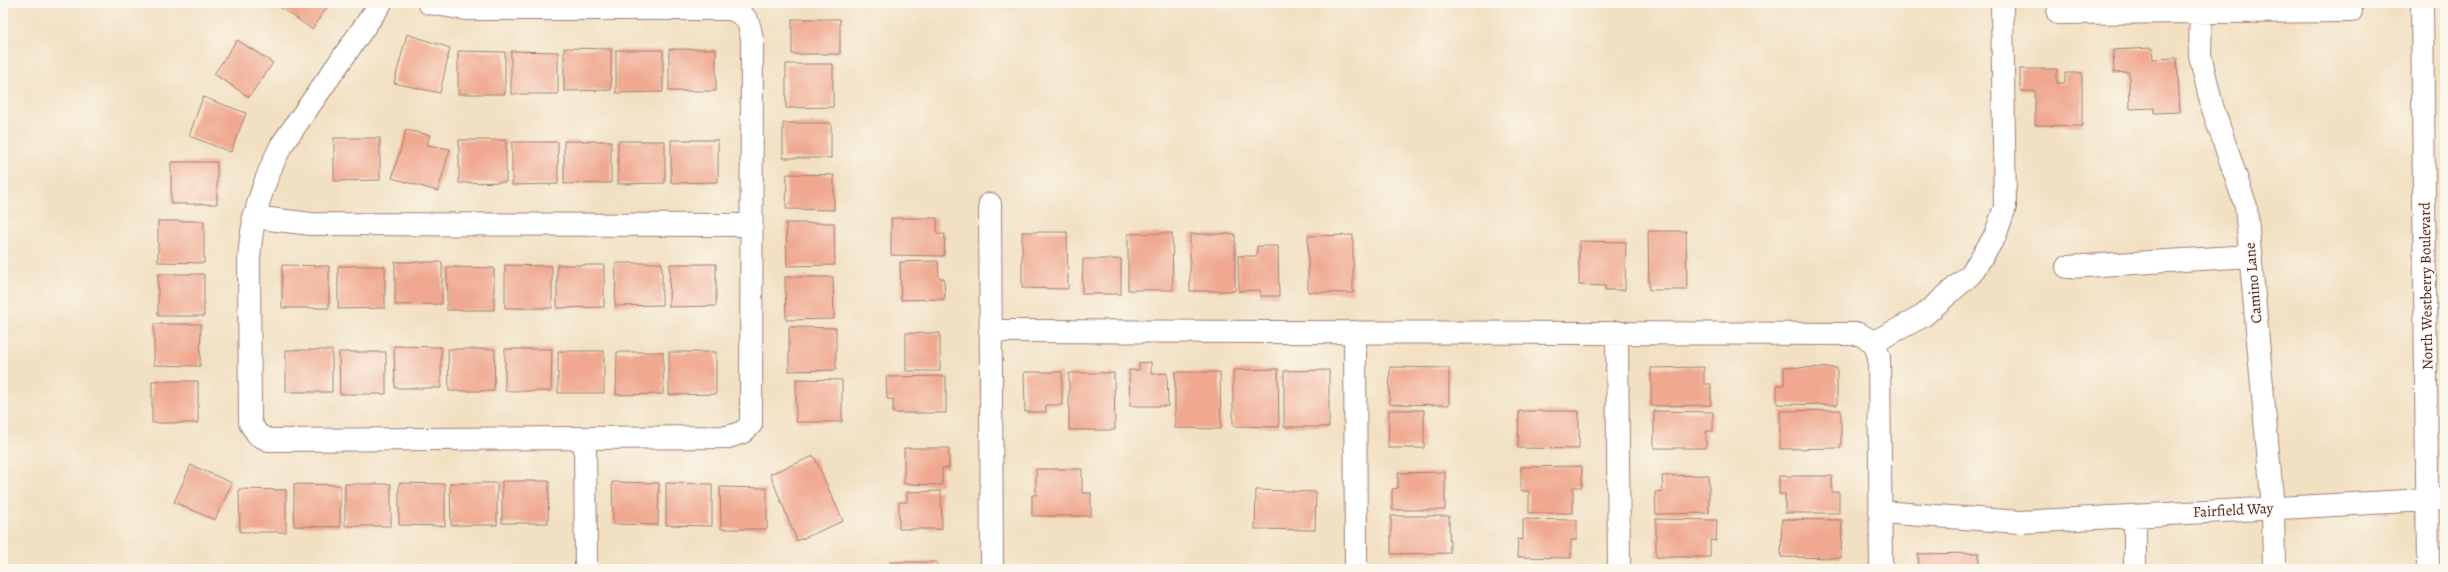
<svg xmlns="http://www.w3.org/2000/svg" width="2448" height="572" font-family="Alegreya,serif">
<style>
.building{fill:#f0a990}
.lines{fill:none;stroke-linecap:round;stroke-linejoin:round}
.minor-casing{stroke:#9e8076;stroke-width:24}
.minor{stroke:#fff;stroke-width:22}
.labels{text-anchor:middle;dominant-baseline:central;stroke-width:3;stroke-linejoin:round;paint-order:stroke}
.street-label{font-size:15px;fill:#4a1f2b;stroke:#fbf7ec}
</style>
<rect width="100%" height="100%" fill="#fbf7ec"/>
<filter id="ink" filterUnits="userSpaceOnUse"><feTurbulence type="fractalNoise" baseFrequency=".025" numOctaves="2"/><feDisplacementMap in="SourceGraphic" scale="8" xChannelSelector="R" yChannelSelector="G"/><feConvolveMatrix kernelMatrix="1 2 1 2 8 2 1 2 1" color-interpolation-filters="sRGB"/></filter>
<filter id="wash" filterUnits="userSpaceOnUse"><feTurbulence type="fractalNoise" baseFrequency=".012" numOctaves="4" result="noise"/><feDisplacementMap in="SourceGraphic" scale="16" xChannelSelector="R" yChannelSelector="G"/><feGaussianBlur stdDeviation="0.9" result="paint"/><feColorMatrix in="noise" values="0 0 0 0 0 0 0 0 0 0 0 0 0 0 0 0 0 1.4 0 .05"/><feComposite in="paint" operator="in"/></filter>
<g filter="url(#wash)">
<rect width="100%" height="100%" fill="#f2e0c2"/>
<g id="blocks">
<path class="building" d="M279,3H330L312,29L277,5Z
M792,19H840V54H792Z
M407,34L450,48L440,93L394,83Z
M237,40L273,63L249,97L214,74Z
M564,48L611,49V90L564,91Z
M2152,48L2153,59L2177,58L2180,112L2154,113V108L2130,109L2129,72L2114,73L2113,50Z
M669,49H716V91H669Z
M616,50H663V92L616,93Z
M458,51L505,52V94H458Z
M511,51L558,52V94H511Z
M786,64H833V107L786,108Z
M2020,69H2057V83H2065V73H2082V126L2035,125V91H2020Z
M203,97L246,113L231,152L189,136Z
M783,123H831V158H783Z
M406,130L430,135L427,145L450,149L438,191L392,178Z
M334,138H380V180L334,181Z
M459,140H506V182L459,183Z
M671,140H718V182L671,183Z
M564,141H611V183L564,184Z
M618,141H665V183L618,184Z
M512,142H558V184L512,185Z
M171,162H217V204H171Z
M787,174L834,175V210L786,209Z
M891,218H937V234H945L944,256L891,255Z
M158,221H204V263L158,262Z
M786,223H834L835,265L787,266Z
M1648,231H1686L1687,290H1649Z
M1022,232H1067L1068,289L1022,288Z
M1172,233L1173,290H1128V234Z
M1190,234H1235V291H1190Z
M1353,235V293L1308,292V236Z
M1579,241L1626,242L1625,290H1605V286L1579,285Z
M1257,246H1278L1279,296H1260V290L1239,291L1238,256H1257Z
M1083,259H1121V294H1082Z
M938,261L939,278H944L945,299L901,300L900,262Z
M395,262H442V304L395,305Z
M616,263H662V305L615,306Z
M670,264H716V306L669,307Z
M282,265L329,266V308H282Z
M505,265L552,266V308H505Z
M557,265H604V307L557,308Z
M338,266H385V308L338,309Z
M447,267L494,268V310H447Z
M158,274H204V316H158Z
M785,277H833L834,319L786,320Z
M154,324H201L200,366L154,365Z
M789,327L836,328V370L789,371Z
M906,333H940V371H906Z
M394,346L441,347V388H395Z
M448,349H495L494,391H449Z
M505,349H552L551,391H505Z
M286,350H332V392H286Z
M558,351H604V393H558Z
M339,352H386V394H340Z
M617,352H663V394L616,395Z
M669,352H716V394L669,395Z
M1151,362V374L1167,373L1168,406H1130L1129,370H1139V363Z
M1390,367L1449,368V405L1389,404Z
M1704,367V384H1711V405L1651,406V368Z
M1784,367L1837,368V405L1777,404V385H1784Z
M1278,369L1279,427L1233,426V370Z
M1329,370V427H1284V371Z
M1024,372H1062V405H1046V412H1025Z
M1175,372H1220L1221,429L1175,428Z
M1069,373H1114L1115,430H1069Z
M946,376V413H893V399H887L886,377Z
M796,379L842,380V422H796Z
M152,381H198V423H152Z
M1389,410H1424V448H1388Z
M1841,410V448L1780,449V411Z
M1519,411H1579V449L1518,448Z
M1654,411L1713,412V431H1706V448H1654Z
M904,448H949V468H942V485L904,484Z
M814,456L843,521L797,541L770,474Z
M191,465L232,483L215,520L174,502Z
M1582,466V487H1573V513H1529V491H1521V467Z
M1036,469H1082V493H1091V516H1032V495H1036Z
M1445,472V510H1392V489L1398,488V473Z
M1709,475V513L1656,514L1655,492L1663,491L1662,476Z
M1779,476H1832V492H1839V513H1785V494H1779Z
M502,481H549L548,523H502Z
M612,482L659,483L658,525L613,524Z
M399,483L445,484V526L399,525Z
M450,483H497V525H451Z
M666,483L712,484V526L666,525Z
M294,484L340,485V527L294,526Z
M345,484H391V526H345Z
M720,487L767,488V529H721Z
M239,489L286,490V532H240Z
M1256,490L1316,492L1315,530L1255,529Z
M941,491L942,529H899V502H907V492Z
M1391,516H1449L1450,553L1391,554Z
M1523,519L1577,520V540H1571V558L1517,557L1518,539L1523,540Z
M1656,519L1717,520L1716,541L1710,540V557H1656Z
M1782,519L1842,520L1841,558L1781,557Z
M1979,553V569H1919L1918,554Z
M890,562H937V569H890Z
M1439,567V569H1421V568Z"/>
</g>
</g>
<g filter="url(#ink)">
<use href="#blocks" fill-opacity="0" stroke="#9e8076" stroke-width="1"/>
<g class="lines">
<defs>
<path id="minor" d="M381,3L281,146C262,184 251,219 249,261L250,423L258,435L269,440L728,437L743,432L751,424L752,40C749,22 749,17 731,9H466L429,3
M2201,3L2200,55L2212,106L2246,207L2273,508L2274,569
M2422,3L2428,569
M2058,13L2351,11
M990,204L992,569
M253,217L311,224L751,225
M2067,267L2251,256
M990,331L1859,334L1874,342L1879,357L1881,569
M1355,332L1356,569
M1617,332L1619,569
M1874,342L1923,316L1971,274L1995,236L2005,207L2002,3
M585,438L586,569
M1880,512L2020,522L2445,499
M2135,569V516"/>
</defs>
<use href="#minor" class="minor-casing"/>
<use href="#minor" class="minor"/>
</g>
</g>
<g class="labels">
<g class="street-label">
<text transform="translate(2253 283) rotate(-95)">Camino Lane</text>
<text transform="translate(2426 286) rotate(-91)">North Westberry Boulevard</text>
<text transform="translate(2233 510) rotate(-3)">Fairfield Way</text>
</g>
</g>
<rect width="2448" height="572" fill="none" stroke="#fbf7ec" stroke-width="16"/>
</svg>
